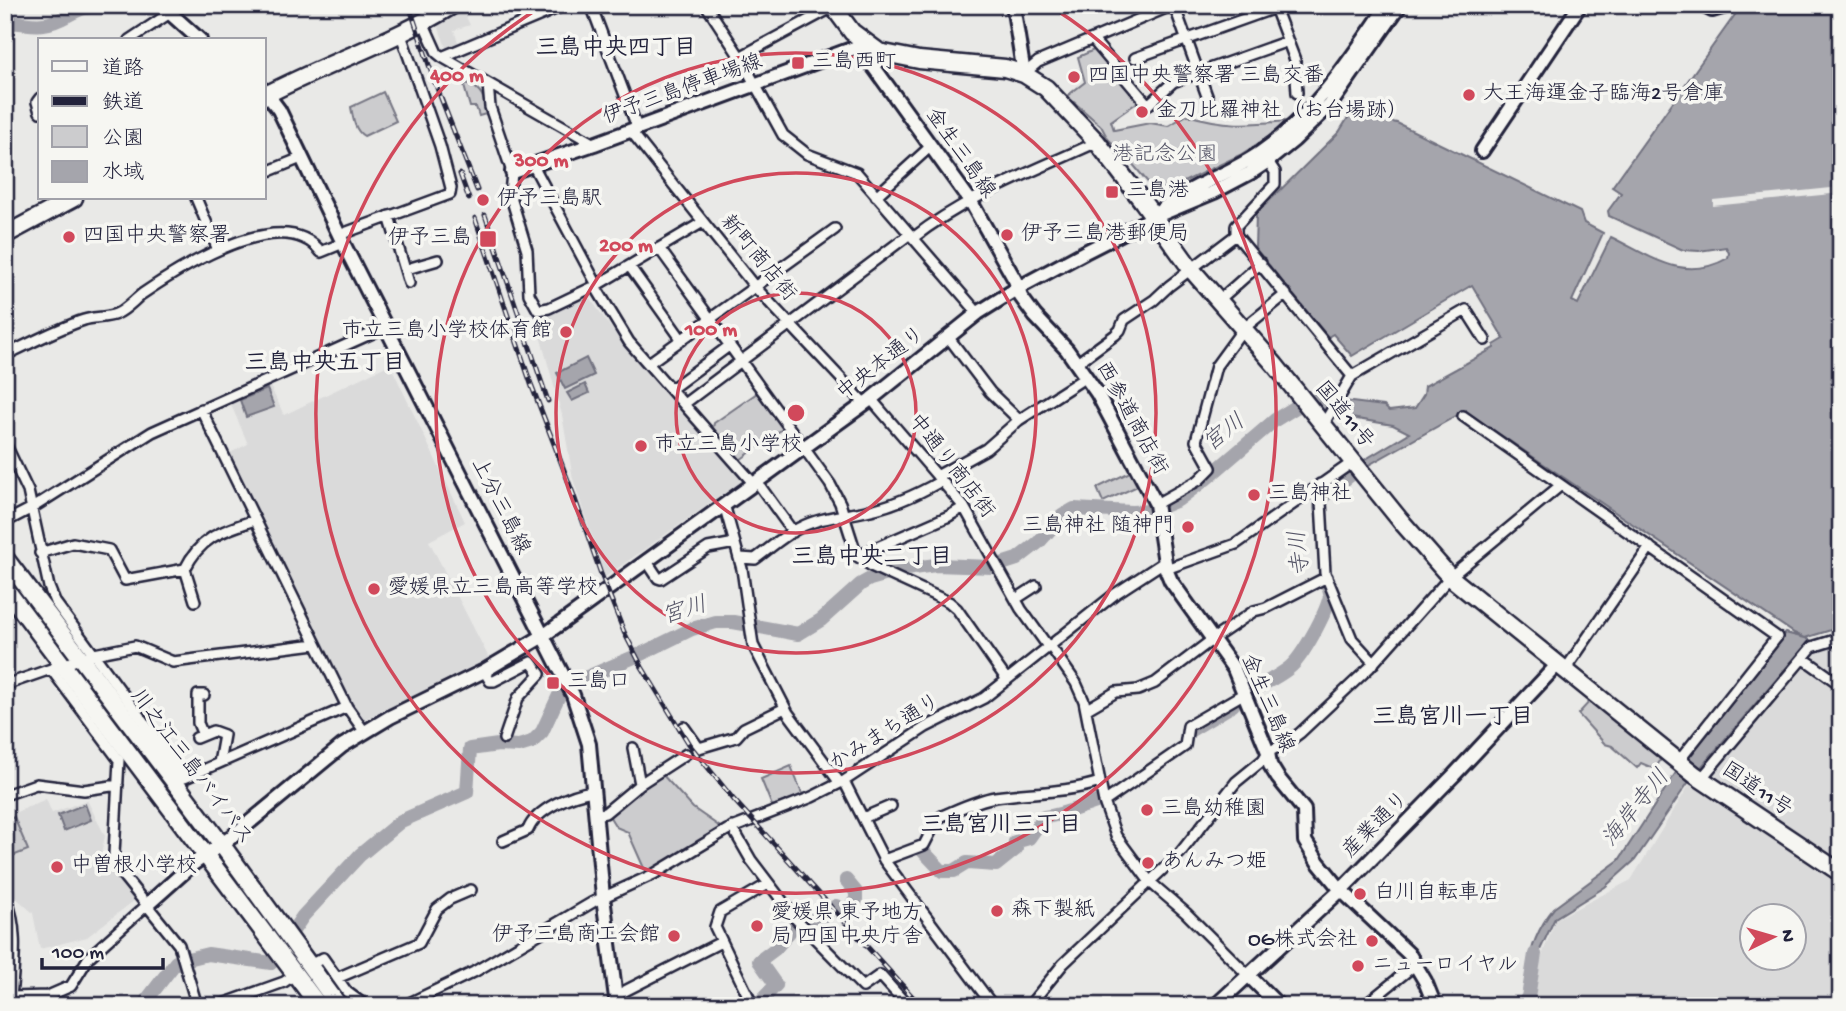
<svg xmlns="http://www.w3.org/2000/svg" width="1846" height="1011" font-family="'Gochi Hand','Klee One',sans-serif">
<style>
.built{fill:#dadada;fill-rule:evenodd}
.green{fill:#ccccce;stroke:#777784;stroke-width:2}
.water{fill:#a5a5ac;stroke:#71717f;stroke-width:2}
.pier{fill:#e9e9e7}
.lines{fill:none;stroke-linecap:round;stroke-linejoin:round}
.river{stroke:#a5a5ac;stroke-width:14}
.street-casing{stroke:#22223b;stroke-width:14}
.secondary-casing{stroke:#22223b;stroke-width:18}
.highway-casing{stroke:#22223b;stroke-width:21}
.street{stroke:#f6f6f2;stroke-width:9}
.secondary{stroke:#f6f6f2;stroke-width:12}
.highway{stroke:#f6f6f2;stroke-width:16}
.rail-casing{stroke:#22223b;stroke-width:5}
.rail{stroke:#f6f6f2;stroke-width:2.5;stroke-dasharray:8;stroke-linecap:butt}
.ring{fill:none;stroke:#d1495b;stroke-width:3.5}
.poi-dot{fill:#d1495b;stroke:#f6f6f2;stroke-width:2.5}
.labels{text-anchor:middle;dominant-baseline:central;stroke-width:7;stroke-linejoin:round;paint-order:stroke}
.poi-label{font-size:21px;fill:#22223b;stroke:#f6f6f2;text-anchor:start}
.street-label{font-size:21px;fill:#22223b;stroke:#f6f6f2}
.park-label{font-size:21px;fill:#555567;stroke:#f6f6f2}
.neighbourhood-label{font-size:23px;font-weight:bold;fill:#22223b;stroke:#f6f6f2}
.water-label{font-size:23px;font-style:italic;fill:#565668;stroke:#f6f6f2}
.centre{fill:#d1495b;stroke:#f6f6f2;stroke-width:3.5}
.ring-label{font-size:21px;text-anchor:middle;font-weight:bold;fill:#d1495b;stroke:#f6f6f2;stroke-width:7;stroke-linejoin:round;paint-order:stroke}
</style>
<rect width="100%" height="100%" fill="#e9e9e7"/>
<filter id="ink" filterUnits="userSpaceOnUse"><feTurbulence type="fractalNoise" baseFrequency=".0143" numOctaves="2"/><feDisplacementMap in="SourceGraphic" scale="14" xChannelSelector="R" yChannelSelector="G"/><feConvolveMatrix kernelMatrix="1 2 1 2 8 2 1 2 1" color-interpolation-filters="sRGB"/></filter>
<g filter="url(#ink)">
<path class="built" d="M462,9L470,25L454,30L459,45L447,50L437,23Z
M587,294L624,346L744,477L742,481L605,577L573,479L562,415L536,321Z
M390,364L465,522L429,541L489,658L358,723L230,453L248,444L229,400L269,384L284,415Z
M1841,630V1006H1522L1556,919L1631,880L1691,782L1810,640ZM1752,916H1794V958H1752Z
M46,799L52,813L87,800L105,836L101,855L135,900L87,937L40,949L33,913L12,894L5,878V817Z"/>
<path class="green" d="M1096,49L1138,102L1111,121L1114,130L1150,123L1168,126L1187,115C1225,126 1247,125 1286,121L1274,133L1240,155L1167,190L1151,186L1126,156L1108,139L1101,126L1067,96L1085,82L1078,57Z
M467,83C483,90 484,97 486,114L479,116L476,107H470L464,86Z
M383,92L396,121L364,136C354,130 353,117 351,107Z
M760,391L785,427L740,460L713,428L714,423Z
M1134,470L1142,484L1103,502L1097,488Z
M1590,701L1658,756L1660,761L1655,769L1641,763L1637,768L1612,746L1605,744L1578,714Z
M791,766L803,796L772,806L761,779Z
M661,773L693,808L723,829L647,875L628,832L616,827L608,814Z
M14,817L28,850L5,859V821Z"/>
<path class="water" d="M1742,5H1841V627L1805,638L1810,640L1690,780L1635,860L1605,887L1555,918L1540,950L1537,972H1531C1526,952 1541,924 1554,908L1619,860L1686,757L1785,633L1805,638L1794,633L1465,411L1365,467L1361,462L1409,433L1393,425L1333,415L1344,401L1384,406L1389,411L1415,408L1424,394L1425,386L1494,348V345L1504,339L1472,285L1352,356L1333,334L1328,337L1255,248L1256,214L1339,132L1351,113L1397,123L1580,212L1584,223L1603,233L1572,301L1578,304L1611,237C1652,257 1684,283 1728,258L1729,253L1726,247L1699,251L1683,250L1609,216L1608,211L1621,193L1612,187Z
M586,358L594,375L565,389L557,373Z
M585,384L589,393L572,401L567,393Z
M267,389L274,407L246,417L240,400Z
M85,804L91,820L64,831L58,815Z"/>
<path class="pier" d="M1841,187V193L1713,206V200Z"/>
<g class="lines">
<path class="river" d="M5,23C18,21 31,26 44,24C60,23 71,11 85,8C101,4 137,6 152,9L156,5
M1320,509V499L1353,473
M1247,693C1260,685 1277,678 1289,668C1303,657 1326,613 1330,596C1331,590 1328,586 1325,581
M1191,730L1233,705
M922,850L942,871H954L967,863L996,865L1016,849L1015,842L1029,838L1044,817C1063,815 1080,807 1099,801
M836,906L846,911L856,900V892L846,880
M759,1003L776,985L759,961L775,949L800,919L826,915
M142,1006L176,962L208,954L271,963L303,916L360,855L401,821L467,792L470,749L498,745L519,746L532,742L542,732L561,691L578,681L641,654L692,629L716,622H733L798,634L821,620L861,584L870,579L905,569L936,565L992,567L1017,559L1039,542L1062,516L1074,509L1132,512L1151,511L1178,500L1206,479L1275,420L1296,407L1317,400L1339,407
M1522,1006L1528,997L1535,954"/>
<defs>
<path id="street" d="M591,5L637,127
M706,5L740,57L783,135L807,154L857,173L978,313
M1144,5L1147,16
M1174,5L1211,107
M1274,5L1295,60L1297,93
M424,24L437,53L442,57L594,144
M129,40L170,13
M1093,40L1148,105L1173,82L1288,41
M442,57L565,5
M740,57L833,7
M1135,58L1275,8
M1024,74L1038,62L1173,5
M488,84L490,107L512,172L510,194L527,250L529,294L538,310L549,308L597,285L703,222
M40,98L37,102L40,112
M630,130L755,287L865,404
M1265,157L1275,172V184L1236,226V235L1352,376
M533,165L597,285
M264,173L301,158
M876,196L931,146
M196,198L218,250
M389,216L409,283
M339,235L450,194L451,188L440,146L401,35
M913,238C968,195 1035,171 1097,142
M659,248L830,484L840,503L857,556L873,567L949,602L957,609L1007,680
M630,267L682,340
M407,269L438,260
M595,286L629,342L754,484
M1218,301L1261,263
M5,355C31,343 57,329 84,320C94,317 106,318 116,314C126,310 134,300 142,294C180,268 283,202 321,252L343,243
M649,363L835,229
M1077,363L1115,335L1120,330L1124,320L1154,300L1169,286L1236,235
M671,389L729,346
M871,399L964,507L1021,609L1049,648
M684,404L910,234
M201,409L347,707L364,731
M1463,416L1777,637L1678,762
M1019,420L1086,377
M1323,425L1352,376L1466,310L1485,340
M5,443L28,491L49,587L55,602L185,778L347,707
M937,476L986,449L1019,420L990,392L949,338
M757,482L793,532
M1320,484L1325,573L1352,639L1374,663
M724,504L742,569L753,645L788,713L840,783
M1156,504L1199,480L1211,468L1196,441L1216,366L1243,329L1286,294
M5,522L32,508L152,432L386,327
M40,553L73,543L109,550L125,580L185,569C201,536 223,531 255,520
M857,556L949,516L964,507
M740,558L755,559C769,549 783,536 799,528C820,517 844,516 866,511C893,506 918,494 941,481
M646,560L658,578L661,579L708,548L735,543
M185,569L195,601
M1166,569L1236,544L1353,462
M1016,599L1036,586
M1051,647L1076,683L1084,701L1104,802L1116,836L1150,882L1186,913L1247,974
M1803,658L1841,685
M51,669L119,760L114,854L116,867L179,945L197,1006
M1565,670L1650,547
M484,671L490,681H494L531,662L540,674L518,698L504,739
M5,685L94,654L135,646L173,662L315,644
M1087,709L1116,692L1138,690L1155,683L1213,639L1254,611L1266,608L1327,577
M684,727L699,748L736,737L744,728L785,708
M203,735L198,723V695H204
M196,738L213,731L224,735L219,763
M633,748L640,784
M1701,779L1812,647L1841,638
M844,781L884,860L993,1006
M5,795L36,784L84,790L118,785
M1104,802L1185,746L1188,726L1243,694
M595,815L605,813L640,784L686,754
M863,818L891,806
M732,827L751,860L796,919L863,987L880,975L908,1006
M503,841L528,830C536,809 572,794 593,791
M884,860L924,845L937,820L942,816C959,809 977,800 995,797C1030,792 1066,793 1100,782
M5,895C19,928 14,962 11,997
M308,966L323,958L347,992L366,1006
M337,978L419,943L437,909L450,899L471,890
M615,996L721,942
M5,999L11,997L48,996L71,986L89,957L147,905
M217,1006L284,982L296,974
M403,1006L474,972L593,902L654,874L727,830L812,797L844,781L926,727L984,698L1115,594L1164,562
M753,1006L715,927L720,912L768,884
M1029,1006L1063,964L1180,853L1236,782L1263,760L1268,752L1288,742L1300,733L1369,668L1450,577L1561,485
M1364,1006L1416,964"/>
<path id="secondary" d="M161,5L200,40
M1013,5L1024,74
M1702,5L1712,10L1729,5
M264,90L279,110L343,243L573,695L589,744L603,897L617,1006
M1482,151L1580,5
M512,172L594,144L865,44L868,59L971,202L1015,280L1021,297L1035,316L1067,350L1097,393L1156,504L1166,569L1171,581L1234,669L1268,752L1270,765L1278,778L1304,810L1305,841L1318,862L1341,890L1409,954L1425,981L1435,1006
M1159,212C1189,185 1229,175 1261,152C1316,114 1350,59 1388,5
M147,905L193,864L233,836L342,746L390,717L484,671L543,636L871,399L978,313L1018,288L1085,252L1154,217L1214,192L1250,173L1268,161L1294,140L1330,105L1400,5
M1247,974L1279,1006
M1215,1006L1341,890L1454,775L1558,664"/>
<path id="highway" d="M832,5L852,32L879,52L919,60L1005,68L1024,74L1046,88L1097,142L1143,202L1191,269L1275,365L1400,520L1450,577L1695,775L1841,873
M264,96C327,63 393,42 453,5
M5,235L74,198
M5,558L222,845L339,1006
M5,588L319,1006"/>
</defs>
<use href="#street" class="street-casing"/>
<use href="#secondary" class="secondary-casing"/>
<use href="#highway" class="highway-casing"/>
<use href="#street" class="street"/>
<use href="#secondary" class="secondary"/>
<use href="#highway" class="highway"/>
<defs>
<path id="rail" d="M409,5L435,83L477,190
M460,174L469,199
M485,215L548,401
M475,218L531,384L574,496L601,574L624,632L642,667L689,744L734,800L921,1006"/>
</defs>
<use href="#rail" class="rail-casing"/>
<use href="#rail" class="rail"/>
</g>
</g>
<g class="ring">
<circle cx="796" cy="413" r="120"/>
<circle cx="796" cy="413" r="240"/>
<circle cx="796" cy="413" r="360"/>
<path d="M1050 6A480 480 0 1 1 542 6"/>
</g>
<g class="poi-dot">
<rect x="791" y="56" width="14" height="14" rx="3.5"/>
<circle cx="1074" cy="77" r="7"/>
<circle cx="1469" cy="95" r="7"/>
<circle cx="1142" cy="112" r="7"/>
<rect x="1105" y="185" width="14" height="14" rx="3.5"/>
<circle cx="483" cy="200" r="7"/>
<circle cx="1007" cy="235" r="7"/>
<circle cx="69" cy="237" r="7"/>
<rect x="479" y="230" width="18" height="18" rx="3.5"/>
<circle cx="566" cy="332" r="7"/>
<circle cx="641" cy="446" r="7"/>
<circle cx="1254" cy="495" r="7"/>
<circle cx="1188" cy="527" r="7"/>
<circle cx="374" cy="589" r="7"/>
<rect x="546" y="676" width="14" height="14" rx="3.5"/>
<circle cx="1147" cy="810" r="7"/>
<circle cx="1148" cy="863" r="7"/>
<circle cx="57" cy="867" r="7"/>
<circle cx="1360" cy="894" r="7"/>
<circle cx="997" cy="911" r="7"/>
<circle cx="757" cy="926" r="7"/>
<circle cx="674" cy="936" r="7"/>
<circle cx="1372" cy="941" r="7"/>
<circle cx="1358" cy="966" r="7"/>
</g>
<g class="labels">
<g class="poi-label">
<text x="812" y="63">三島西町</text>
<text x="1088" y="77">四国中央警察署 三島交番</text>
<text x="1483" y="95">大王海運金子臨海2号倉庫</text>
<text x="1156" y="112">金刀比羅神社（お台場跡）</text>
<text x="1126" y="192">三島港</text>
<text x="497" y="200">伊予三島駅</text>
<text x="1021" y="235">伊予三島港郵便局</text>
<text x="83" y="237">四国中央警察署</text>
<text x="472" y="239" text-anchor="end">伊予三島</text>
<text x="552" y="332" text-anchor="end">市立三島小学校体育館</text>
<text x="655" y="446">市立三島小学校</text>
<text x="1268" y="495">三島神社</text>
<text x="1174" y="527" text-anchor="end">三島神社 随神門</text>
<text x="388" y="589">愛媛県立三島高等学校</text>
<text x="567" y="683">三島口</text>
<text x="1161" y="810">三島幼稚園</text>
<text x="1162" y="863">あんみつ姫</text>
<text x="71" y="867">中曽根小学校</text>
<text x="1374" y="894">白川自転車店</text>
<text x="1011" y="911">森下製紙</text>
<text x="771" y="914">愛媛県 東予地方<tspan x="771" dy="24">局 四国中央庁舎</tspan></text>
<text x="660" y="936" text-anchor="end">伊予三島商工会館</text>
<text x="1358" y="941" text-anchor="end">OG株式会社</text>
<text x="1372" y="966">ニューロイヤル</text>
</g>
<g class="street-label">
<text transform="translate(683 91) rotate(-20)">伊予三島停車場線</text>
<text transform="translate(959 154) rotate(55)">金生三島線</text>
<text transform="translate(757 259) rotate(50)">新町商店街</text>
<text transform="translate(882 365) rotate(-38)">中央本通り</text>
<text transform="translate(1343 416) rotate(51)">国道11号</text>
<text transform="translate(1130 419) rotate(61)">西参道商店街</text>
<text transform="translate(950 467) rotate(52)">中通り商店街</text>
<text transform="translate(499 507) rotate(63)">上分三島線</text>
<text transform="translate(1266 704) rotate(67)">金生三島線</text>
<text transform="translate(886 734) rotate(-32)">かみまち通り</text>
<text transform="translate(190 768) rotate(53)">川之江三島バイパス</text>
<text transform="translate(1756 791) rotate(34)">国道11号</text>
<text transform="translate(1377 826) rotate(-45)">産業通り</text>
</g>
<g class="park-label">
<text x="1165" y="156">港記念公園</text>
</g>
<g class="neighbourhood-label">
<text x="616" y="49">三島中央四丁目</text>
<text x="325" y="364">三島中央五丁目</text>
<text x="872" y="558">三島中央二丁目</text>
<text x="1453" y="718">三島宮川一丁目</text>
<text x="1001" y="826">三島宮川三丁目</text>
</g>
<g class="water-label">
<text transform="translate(1225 434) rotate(-38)">宮川</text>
<text transform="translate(1301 553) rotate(-96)">寺川</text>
<text transform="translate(685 612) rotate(-17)">宮川</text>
<text transform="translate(1637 809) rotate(-51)">海岸寺川</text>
</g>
</g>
<circle cx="796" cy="413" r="10" class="centre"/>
<g class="ring-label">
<text x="457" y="81">400 m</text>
<text x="541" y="166">300 m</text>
<text x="626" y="251">200 m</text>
<text x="711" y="335">100 m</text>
</g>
<rect width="1846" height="1011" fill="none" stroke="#f6f6f2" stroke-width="28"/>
<rect x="14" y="14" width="1818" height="983" fill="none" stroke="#22223b" stroke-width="2.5" filter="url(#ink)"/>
<rect x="38" y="38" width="228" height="161" fill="#f6f6f2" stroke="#a1a1a9" stroke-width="2"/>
<rect x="52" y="61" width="35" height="10" fill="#f6f6f2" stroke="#a1a1a9" stroke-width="2"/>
<text x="102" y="74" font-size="21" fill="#22223b">道路</text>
<rect x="52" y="96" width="35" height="10" fill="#22223b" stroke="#a1a1a9" stroke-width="2"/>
<text x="102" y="108" font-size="21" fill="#22223b">鉄道</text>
<rect x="52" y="126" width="35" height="21" fill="#ccccce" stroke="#a1a1a9" stroke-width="2"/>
<text x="102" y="144" font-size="21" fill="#22223b">公園</text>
<rect x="52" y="161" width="35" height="21" fill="#a5a5ac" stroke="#a1a1a9" stroke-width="2"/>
<text x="102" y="178" font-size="21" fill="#22223b">水域</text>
<g transform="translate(1773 937) rotate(85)"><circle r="33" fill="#f6f6f2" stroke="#a1a1a9" stroke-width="2"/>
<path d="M0-5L12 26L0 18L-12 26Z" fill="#d1495b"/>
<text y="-10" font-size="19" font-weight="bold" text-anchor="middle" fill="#22223b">N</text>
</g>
<path d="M42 958v10h121v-10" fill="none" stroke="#22223b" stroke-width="3.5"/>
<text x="52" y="958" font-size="21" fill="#22223b" stroke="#f6f6f2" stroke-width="5" paint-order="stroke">100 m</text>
</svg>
